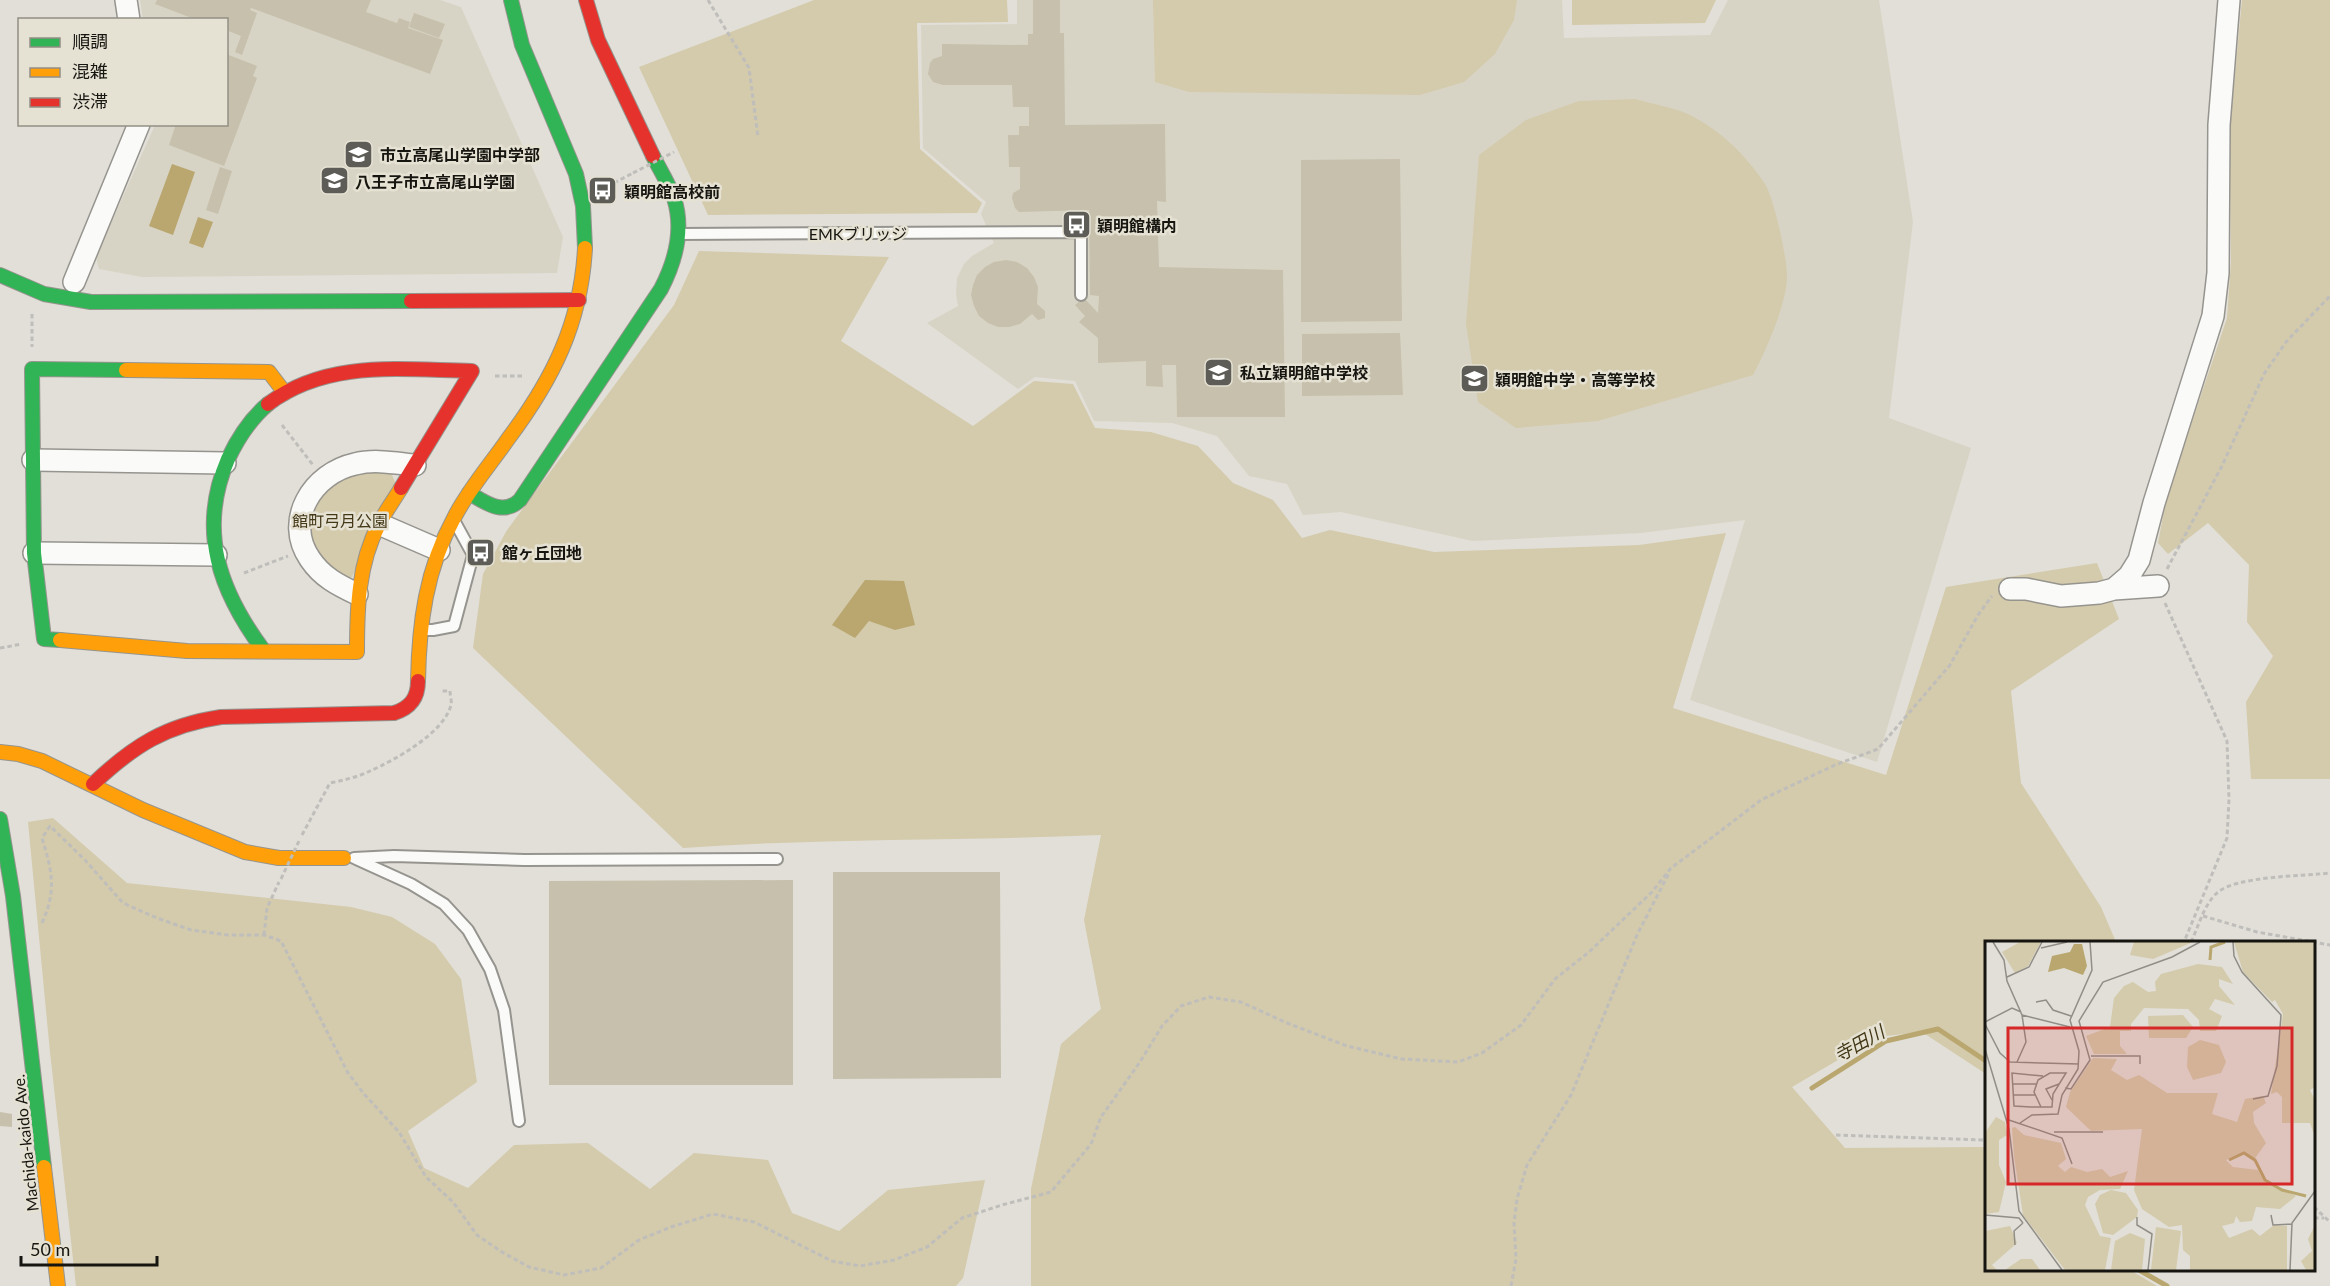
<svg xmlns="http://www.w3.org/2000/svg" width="2330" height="1286" font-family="Lato,'Noto Sans JP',sans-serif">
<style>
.built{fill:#d8d4c5}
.green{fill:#d4caac}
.water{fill:#b9a76f}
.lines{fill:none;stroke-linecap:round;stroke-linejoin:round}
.stream{stroke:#b9a76f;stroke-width:5}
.building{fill:#c6c0ad}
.lane-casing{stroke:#96948e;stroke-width:14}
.street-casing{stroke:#96948e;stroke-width:24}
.fast-casing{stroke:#96948e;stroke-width:16}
.slow-casing{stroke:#96948e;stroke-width:16}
.jam-casing{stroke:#96948e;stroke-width:16}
.path{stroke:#bfbebb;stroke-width:3;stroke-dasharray:4.5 3;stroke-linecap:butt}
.lane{stroke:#fafaf9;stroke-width:10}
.street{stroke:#fafaf9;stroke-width:21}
.fast{stroke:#30b455;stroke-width:14}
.slow{stroke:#ff9f0a;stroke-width:14}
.jam{stroke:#e5322d;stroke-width:14}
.path-bridge{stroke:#bfbebb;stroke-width:3;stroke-dasharray:4.5 3;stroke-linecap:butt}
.labels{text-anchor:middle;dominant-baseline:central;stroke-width:5;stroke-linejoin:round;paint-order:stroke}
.poi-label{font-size:16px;font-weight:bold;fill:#161510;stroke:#e5e1d3;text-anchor:start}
.street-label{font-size:16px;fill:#161510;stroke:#e5e1d3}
.park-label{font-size:16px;fill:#433817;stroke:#e5e1d3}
.water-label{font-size:18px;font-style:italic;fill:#413614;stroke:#e5e1d3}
.inset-river{fill:none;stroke:#b9a76f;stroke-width:3}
.inset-road{fill:none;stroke:#908e87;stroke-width:1.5}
.view{fill:#d62828;fill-opacity:0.15;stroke:#d62828;stroke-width:3}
.inset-edge{fill:none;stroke:#161510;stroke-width:3}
</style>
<rect width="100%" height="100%" fill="#e1dfd7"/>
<path class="built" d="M140,0H440L461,7L563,237L557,273L142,277L99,269L96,257L155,125L226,124V20L143,19Z
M1017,0H1562L1564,38L1710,35L1728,0H1879L1913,222L1889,418L1971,448L1877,762L1690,700L1745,520L1641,533L1473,541L1341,512L1303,515L1287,484L1249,476L1217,436L1172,423L1094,421L1075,381L1035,377L1018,389L927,323L958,306L956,294L957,278L964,264L972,256L994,243L981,214L986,202L923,148L921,25L1017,24Z"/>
<path class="green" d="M814,0H1007L1008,22L917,23L920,149L982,203L977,213L708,215L639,67Z
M1153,0H1517L1514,20L1495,54L1464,82L1420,95L1189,92L1155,82Z
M1572,0H1716L1705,23L1572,25Z
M2242,0H2330V779H2251L2246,702L2273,656L2247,622L2249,565L2208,523L2168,554L2158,543L2167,496L2227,318L2231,262L2230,128Z
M1635,99C1652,104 1672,107 1688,114C1719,129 1746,155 1765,184C1774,198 1787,258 1787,276C1787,303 1766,351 1753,375L1598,421L1516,428L1478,402L1466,324L1479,155L1526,120L1579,101Z
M699,251L889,257L841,341L973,426L1034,381L1073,384L1095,428L1151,432L1198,446L1233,483L1273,500L1302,538L1330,530L1434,552L1639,545L1726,533L1673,708L1886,775L1946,587L2097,563L2119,619L2011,691L2021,783L2101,907L2116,942H1986V1074L1922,1032L1877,1037L1792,1087L1845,1148L1986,1147V1270H2130L2157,1286H1031V1189L1061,1044L1101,1009L1084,920L1101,835C962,841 822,838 683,848L473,648L483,574L507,530L674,305Z
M358,468H389L395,482L352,577L340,581L323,568L308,528L311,508L329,484Z
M53,818L127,883L351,907L392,917L435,944L461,979L477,1082L408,1131L424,1168L468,1188L514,1145L588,1143L650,1189L694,1153L768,1160L792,1213L839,1231L888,1190L985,1180L963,1278L956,1286H76L50,1052L28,822Z"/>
<path class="water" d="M172,164L195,172L173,235L149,226Z
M198,217L213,222L203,248L189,243Z
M865,580L904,581L915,625L895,630L869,621L855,638L832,625Z"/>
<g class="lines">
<path class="stream" d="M1812,1088L1886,1041L1938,1029L1986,1061
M2139,1270L2167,1286"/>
</g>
<path class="building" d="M157,0H371L366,12L397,23L399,18L410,22L408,28L443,40L430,74L251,8L250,10L257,13L242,55L235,52L241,36L226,30V20H197L155,4Z
M1033,0H1060V33H1064L1065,125L1165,124L1166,202L1157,201L1159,267L1283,270L1285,417H1177L1176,365H1162L1163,387L1146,386V361L1098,363V338L1079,322L1085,316L1075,305L1084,298L1098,313L1099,296L1090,295L1089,210L1019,212L1015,208L1012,198L1013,193L1020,189V167H1009L1008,135H1019V126H1029V107H1013L1012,85H943L933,82L928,74L930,63L933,59L942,56V44L1028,45V34H1033Z
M414,13L445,24L439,38L409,27Z
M226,54L257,66L253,76L257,78L224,166L169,145L176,124H226Z
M1400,159L1402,321L1301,322V160Z
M220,167L232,171L218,214L206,210Z
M1006,260L1017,262L1027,268L1034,277L1038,287L1037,304L1045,311V318L1038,320L1032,314L1020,324L1009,327H998L988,323L979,316L974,306L971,295L973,285L977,275L985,267L994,262Z
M1400,333L1403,395L1302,396V334Z
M833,872H1000L1001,1078L833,1079Z
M793,880V1085H549V881Z
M0,1112L12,1114V1127L0,1126Z"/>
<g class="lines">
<defs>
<path id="lane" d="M679,234L1081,232V295
M422,630H433L454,626L473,555L456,524
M354,858L394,856L524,860L777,859
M356,859L411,884L444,904L468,930L490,969L504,1010L519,1121"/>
<path id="street" d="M126,0L129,20
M74,282L139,124
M33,460L225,463
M379,524L439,550
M34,553L216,555
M2010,589H2026L2061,596L2099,593L2114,589L2129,576L2139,560L2154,503L2213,316L2218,273L2219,125L2229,0
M2114,589L2158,586
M357,594C338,585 322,577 310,559C283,520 313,473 355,464C374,459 395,463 415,465"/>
<path id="fast" d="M511,0L522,45L576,174L583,206L585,248
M0,275L44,294L91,302L411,301
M469,493C486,503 503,516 520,500L661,289C675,262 684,229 674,198C669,184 660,170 653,156
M60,640L44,639L34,553L32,369L126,370
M264,651C220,592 197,531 228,459C238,438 250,419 268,404
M0,819L13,896L44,1167"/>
<path id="slow" d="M126,370L269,372L285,393
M60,640L187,651L357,652C357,608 358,564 379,524C385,512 394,500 401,488
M418,681C419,624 426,569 454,518C468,490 490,465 508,439C553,379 581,323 585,248
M0,752L18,754L42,761L143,810L245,852L279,858H344
M44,1167L58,1286"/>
<path id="jam" d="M586,0L598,40L653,156
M411,301L579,300
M268,404C328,359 402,370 472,371L401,488
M93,784C133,746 166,725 221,717L394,713C410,708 418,698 418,681"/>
</defs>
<use href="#lane" class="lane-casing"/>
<use href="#street" class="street-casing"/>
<use href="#fast" class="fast-casing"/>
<use href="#slow" class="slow-casing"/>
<use href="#jam" class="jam-casing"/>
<path class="path" d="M708,0L749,68L758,137
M614,183L633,173
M32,314V347
M495,376H524
M282,425L313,465
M2167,569L2222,466L2264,374L2286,342L2330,296
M244,573L288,556
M2165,603L2227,741L2229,799L2227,838L2184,942
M0,648L22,644
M302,835L330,783C344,780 358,777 370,771C395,760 444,733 451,705C452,701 450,695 450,691H441
M2203,916L2257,932L2330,945
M42,923C57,890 52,871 42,838L50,826L85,860L123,903L157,918L191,930L228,935H264L281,941L348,1073L364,1094L399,1132L426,1177L453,1202L477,1235L502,1252L529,1267L564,1275L601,1268L639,1240L671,1227L713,1214L754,1222L832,1261L860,1266L894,1260L927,1247L962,1218L1002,1205L1051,1192L1091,1144L1101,1117L1140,1062L1162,1026L1181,1006L1209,997L1241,1002L1287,1023L1347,1046L1402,1059L1458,1062L1482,1053L1521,1025L1555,979L1589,952L1652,892L1671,868L1710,839L1761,800L1835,765L1878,749L1950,665L1978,615L1992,596
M264,935L267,908L279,882
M2191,942C2198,928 2204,904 2217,893C2235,876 2303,876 2330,873
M1836,1135L1986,1140
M2314,1207L2330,1222
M2314,1218H2324
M1511,1286L1516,1259L1514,1223L1517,1199L1527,1165L1571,1095L1637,935L1669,873"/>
<use href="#lane" class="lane"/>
<use href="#street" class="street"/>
<use href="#fast" class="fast"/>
<use href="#slow" class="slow"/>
<use href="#jam" class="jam"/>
<path class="path-bridge" d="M633,173L674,152
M281,879L299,841"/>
</g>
<defs>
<symbol id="school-square" viewBox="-11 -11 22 22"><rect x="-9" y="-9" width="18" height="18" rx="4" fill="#5d5c56" stroke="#e5e1d3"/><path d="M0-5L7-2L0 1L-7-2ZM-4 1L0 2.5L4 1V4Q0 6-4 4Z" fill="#fff"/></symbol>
<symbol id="bus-square" viewBox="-11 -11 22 22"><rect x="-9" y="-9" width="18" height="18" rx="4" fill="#5d5c56" stroke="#e5e1d3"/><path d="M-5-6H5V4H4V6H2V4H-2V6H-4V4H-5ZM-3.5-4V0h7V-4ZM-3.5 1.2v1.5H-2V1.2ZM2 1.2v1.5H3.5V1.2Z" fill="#fff"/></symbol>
</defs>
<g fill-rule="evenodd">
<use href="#school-square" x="342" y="138" width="33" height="33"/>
<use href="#school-square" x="318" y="164" width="33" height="33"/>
<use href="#bus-square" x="586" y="174" width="33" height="33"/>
<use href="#bus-square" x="1060" y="208" width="33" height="33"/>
<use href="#school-square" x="1202" y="356" width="33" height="33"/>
<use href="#school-square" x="1458" y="362" width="33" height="33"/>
<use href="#bus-square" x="464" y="536" width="33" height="33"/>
</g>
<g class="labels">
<g class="poi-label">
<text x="380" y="154">市立高尾山学園中学部</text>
<text x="355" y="181">八王子市立高尾山学園</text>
<text x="624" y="191">穎明館高校前</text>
<text x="1097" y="225">穎明館構内</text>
<text x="1240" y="372">私立穎明館中学校</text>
<text x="1495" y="379">穎明館中学・高等学校</text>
<text x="502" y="552">館ヶ丘団地</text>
</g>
<g class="street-label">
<text x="858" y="233">EMKブリッジ</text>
<text transform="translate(25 1143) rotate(-96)">Machida-kaido Ave.</text>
</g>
<g class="park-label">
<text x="340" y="520">館町弓月公園</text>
</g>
<g class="water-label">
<text transform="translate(1859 1043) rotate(-29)">寺田川</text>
</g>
</g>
<g transform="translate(1985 941)">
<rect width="330" height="330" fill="#e1dfd7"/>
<path d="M35,1H56L43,25L30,32L17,11ZM149,1H208L168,18L145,14ZM249,1H330V146L325,149L330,159V196L325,182H297V156L292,151L286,153L298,73L290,59L287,61L258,31ZM213,23L237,26L248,43L234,38V45L250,64L230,58L224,68L237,75L231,90H215L214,79L203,68L159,67L146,83V90H135V105L142,113H109L101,95L125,86L129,57L139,45L148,41L163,51L171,50L170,41L176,33ZM198,74L208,86L201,97H164L163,75ZM215,99L234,104L241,121L236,132L208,139L202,126L203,106ZM108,117L132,118L126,129L142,139L154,134L182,152H233L227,173L252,181L260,158L278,155L281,162L268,171L269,182L281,202L268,220L257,212L241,219L248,226L273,229L278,238L311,255L295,268L271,266L267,280L255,281L251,275L249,282L237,285L244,297L267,288L275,295L289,284L302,285V329H205V315L198,309L197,284L184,286L157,268L149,249L157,188L106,190L81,166L85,151ZM11,176L20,181L22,194L14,199V224L21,241L14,271L0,273V192ZM30,186L39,194L76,202L81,218L73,225L80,231L86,226L102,231L117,228L125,236L143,230L135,248L115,249L103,256L100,264L115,295L126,297L120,329H80L38,274L29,215L27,187ZM126,249L141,252L153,269L152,276L128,294L118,292L110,263L115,254ZM330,284V329H321L316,320L327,310L323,298ZM25,285L32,302L7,324L12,329H0V290ZM171,286L196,290L191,329H166ZM145,292L160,298L157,329H126L130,300ZM36,318H47L55,329H20Z" fill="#d4caac"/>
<path d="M89,3H97L102,25L98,34L79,27L63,31L67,15L85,11Z" fill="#b9a76f"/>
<path class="inset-river" d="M225,19L226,6L240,1M244,219L259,212L270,219L280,239L297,249L321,255"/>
<path class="inset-road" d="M8,1L19,19L22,40L37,74L41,101L32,121M248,1L249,15L257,31L296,74L292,125L283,155L268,158M56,7L82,1M22,36L44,26L57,1M51,61L61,59L68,69L86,75M37,74L85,86M0,81L27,67L36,71M0,83L15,112L25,121L94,123M0,108L24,188L34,270L77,329M106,115H155V123M27,143H51M80,147L86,148L105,119L94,80L118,41L187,16L215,1M28,154H50M67,159L61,148L74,143M56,166L49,151L53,139L65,132H81L68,153L67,166H46L29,165L27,132L58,135M21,178L77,197L87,223M35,182L47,174L73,173L77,154L93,128L94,110L85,79L107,29L105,1M69,191H118M0,274L34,277L38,282M286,274L288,284L307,283M152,276V284L167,293L163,329M30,304L29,290L38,282M305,329L307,282L330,250"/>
<path class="view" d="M23,87H307V243H23Z"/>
<rect width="330" height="330" class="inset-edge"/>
</g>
<rect x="18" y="18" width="210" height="108" fill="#e5e1d3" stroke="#928f85" stroke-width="1.5"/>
<rect x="30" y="38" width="30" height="9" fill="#30b455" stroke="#928f85" stroke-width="1.5"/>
<text x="72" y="48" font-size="18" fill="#161510">順調</text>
<rect x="30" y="68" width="30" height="9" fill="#ff9f0a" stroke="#928f85" stroke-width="1.5"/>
<text x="72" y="78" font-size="18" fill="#161510">混雑</text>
<rect x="30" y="98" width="30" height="9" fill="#e5322d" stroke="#928f85" stroke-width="1.5"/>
<text x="72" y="108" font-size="18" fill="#161510">渋滞</text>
<path d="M21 1256v9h136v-9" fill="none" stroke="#161510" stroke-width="3"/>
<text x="30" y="1256" font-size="18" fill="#161510" stroke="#e5e1d3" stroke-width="4.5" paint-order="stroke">50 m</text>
</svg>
